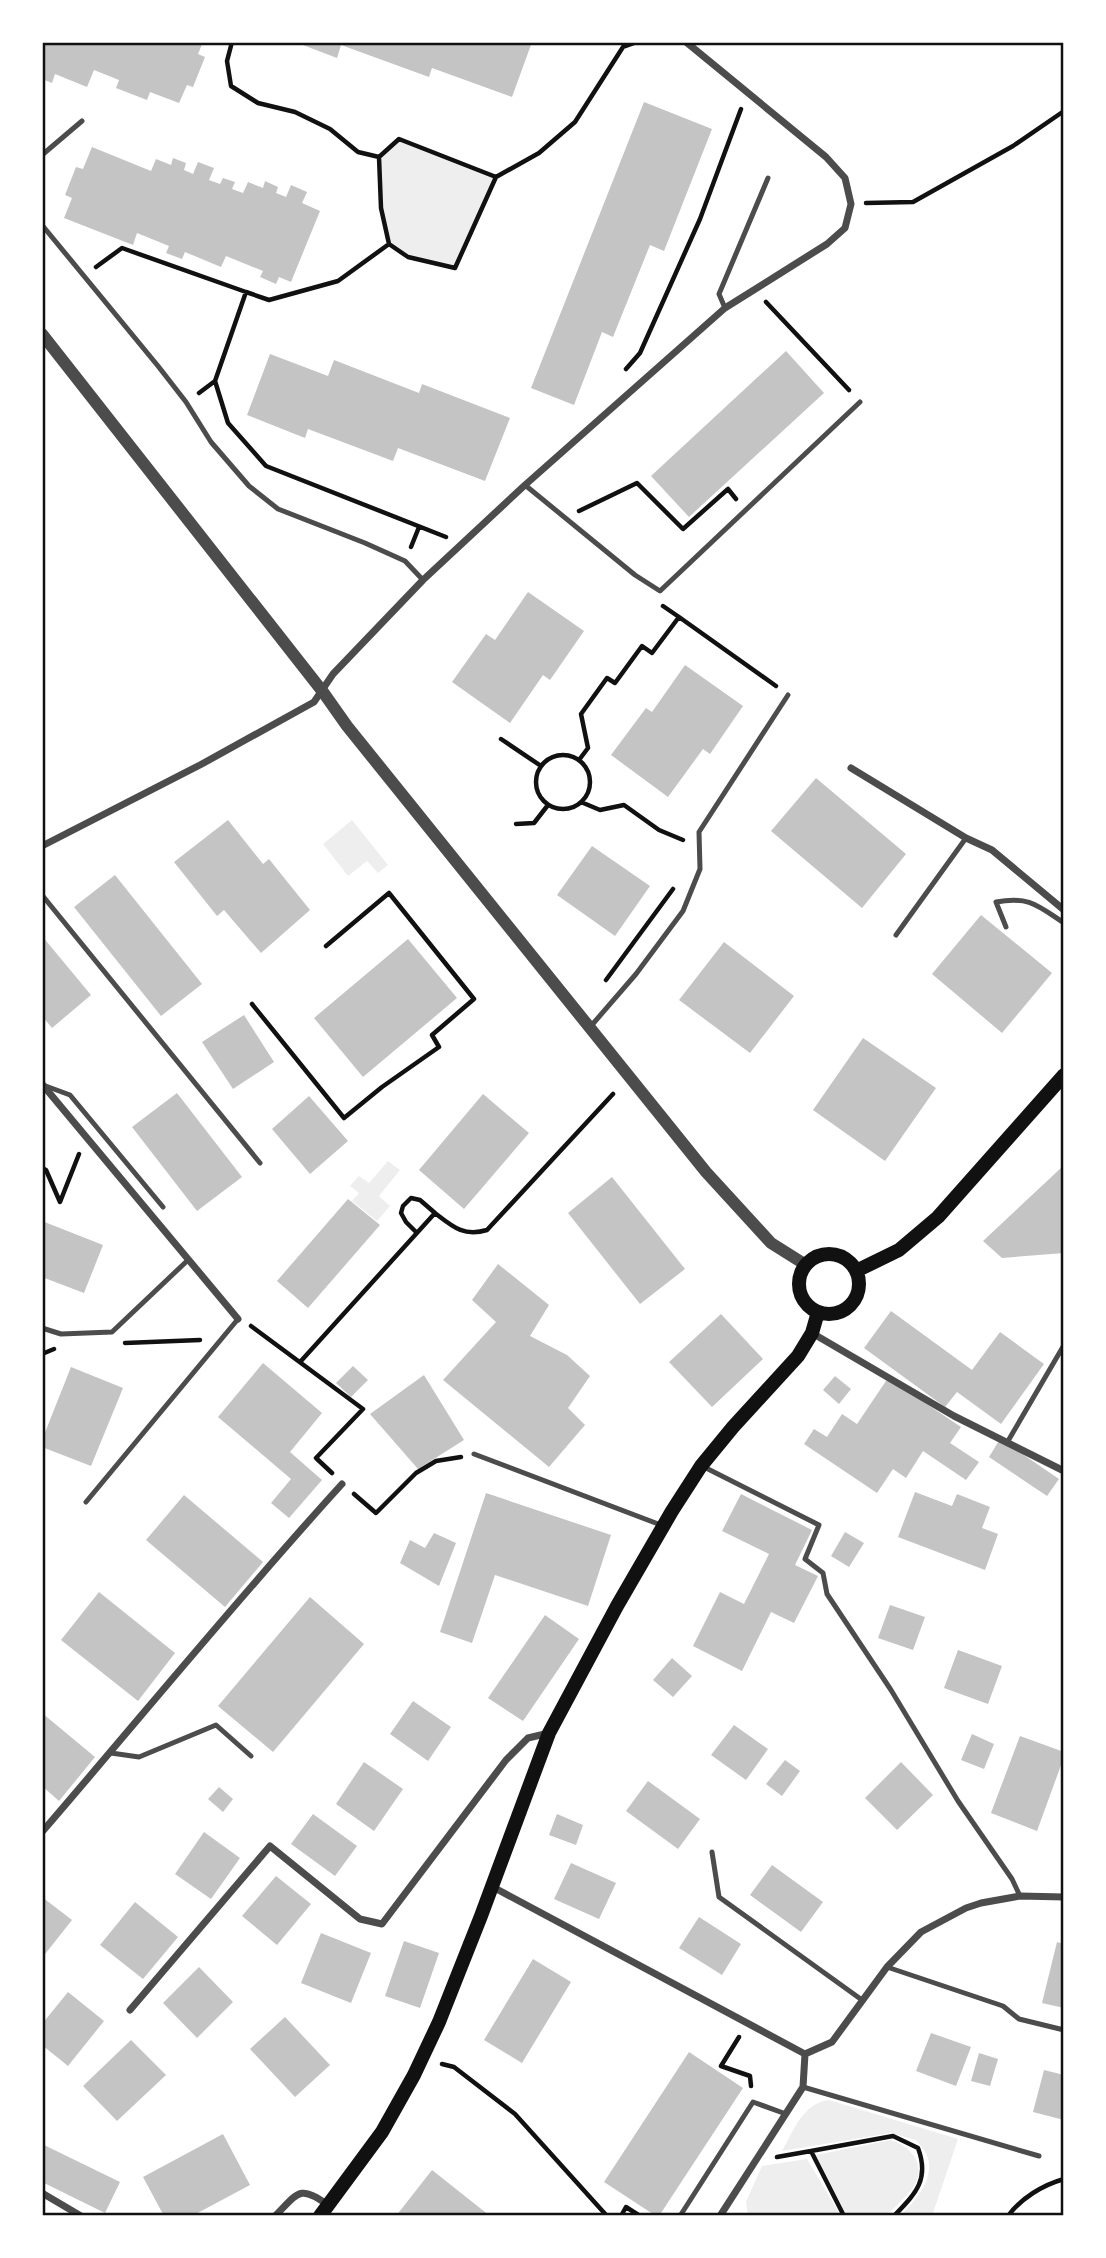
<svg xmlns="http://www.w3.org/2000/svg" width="1106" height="2258" font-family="'Archivo Narrow',sans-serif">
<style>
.green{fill:#eee}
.building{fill:#c4c4c4}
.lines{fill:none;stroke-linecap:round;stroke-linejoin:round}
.path{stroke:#111;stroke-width:4.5}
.service{stroke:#4c4c4c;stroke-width:5}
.minor{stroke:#4c4c4c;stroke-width:7}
.tertiary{stroke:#4c4c4c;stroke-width:12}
.secondary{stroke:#111;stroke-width:14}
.neatline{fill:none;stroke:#111;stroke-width:2.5}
</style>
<rect width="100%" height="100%" fill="#fff"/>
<path class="green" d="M399,139L496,177L455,268L408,257L389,244L381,208L379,157Z
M352,820L388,865L378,873L367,861L348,876L323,844Z
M388,1161L400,1170L379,1196L390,1206L377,1221L352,1201L359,1193L350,1186L359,1176L369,1183Z
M829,2100L958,2139L932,2216H900C914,2202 934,2181 928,2158C926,2152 920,2145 916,2140L891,2133L782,2151C794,2130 803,2103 829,2100Z
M891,2140C909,2146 925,2162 916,2182C911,2194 895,2206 886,2216H847L816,2155Z
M807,2159L841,2216H748L746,2202L762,2166Z"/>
<path class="building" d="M42,42H203L198,54L205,57L193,87L187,85L179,103L150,92L147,100L116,88L119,80L94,70L87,87L55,74L52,83L42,79Z
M295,42H532L512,97L432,68L429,77L341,45L337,58Z
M644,102L712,129L664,251L650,245L613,337L602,332L574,405L531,388Z
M92,147L151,171L156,159L171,165L173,158L186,163L184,170L193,174L198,162L214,168L209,180L220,184L223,178L235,182L232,189L243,193L248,182L263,188L265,181L278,187L276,193L286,197L291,185L307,192L302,203L320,211L291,282L279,277L276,284L260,277L263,271L226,256L221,267L185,252L182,259L166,253L169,246L137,233L133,245L64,218L72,198L65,195L76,167L83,169Z
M786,351L824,393L689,517L651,476Z
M270,354L328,376L334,360L419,393L422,384L510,418L485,481L398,448L393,461L308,429L305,438L247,415Z
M528,592L584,631L550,680L543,675L510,723L452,682L486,634L495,640Z
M685,665L743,706L710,754L703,749L668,797L611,755L646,708L652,712Z
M816,778L906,854L862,908L771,831Z
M228,820L263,864L269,859L310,910L261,953L224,910L217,916L174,862Z
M592,846L650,886L615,936L557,895Z
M115,875L202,984L161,1016L74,907Z
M981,915L1052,973L1002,1033L932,974Z
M42,936L91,995L52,1028L42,1016Z
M408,939L457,998L363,1077L314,1018Z
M724,942L794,996L750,1053L679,1000Z
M244,1015L274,1062L233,1089L202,1042Z
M863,1038L936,1088L885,1161L813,1110Z
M177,1093L242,1177L197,1211L132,1127Z
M483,1094L529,1133L464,1209L419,1170Z
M309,1096L348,1141L310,1174L272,1129Z
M1061,1168L1064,1171V1253L1002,1258L983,1241Z
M612,1177L685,1269L640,1304L568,1213Z
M348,1199L380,1225L308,1308L277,1281Z
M42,1221L103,1245L84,1293L42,1277Z
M498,1264L549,1305L530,1336L567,1355L590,1376L568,1408L585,1425L549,1467L443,1380L496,1322L472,1300Z
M891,1311L972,1370L1000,1332L1044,1364L1001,1424L957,1392L945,1407L864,1348Z
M721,1314L763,1359L712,1407L669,1362Z
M263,1363L322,1413L290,1452L322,1480L289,1518L271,1503L291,1479L218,1417Z
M353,1366L368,1380L351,1397L336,1383Z
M71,1367L123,1388L91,1466L42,1447V1440Z
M424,1375L464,1440L418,1469L370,1414Z
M835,1376L851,1389L839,1404L823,1390Z
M888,1378L961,1427L950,1443L979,1462L966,1480L923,1451L906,1478L893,1469L877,1493L804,1444L814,1429L827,1437L842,1414L857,1424Z
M1000,1439L1059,1479L1047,1496L989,1457Z
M915,1492L952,1506L957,1494L990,1507L982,1528L998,1534L985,1570L898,1537Z
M486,1493L611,1535L588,1606L495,1575L472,1643L440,1632Z
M741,1494L812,1530L795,1565L818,1576L794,1623L771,1612L742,1671L693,1646L720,1592L744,1604L769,1554L722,1531Z
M184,1495L263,1562L225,1607L146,1540Z
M845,1532L864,1543L849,1567L831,1556Z
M434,1533L456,1543L439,1586L400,1563L410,1540L425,1548Z
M99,1592L175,1653L138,1701L61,1640Z
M310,1597L364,1644L273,1752L218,1706Z
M890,1605L925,1617L913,1650L878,1638Z
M545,1615L579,1639L523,1721L488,1698Z
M958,1650L1002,1666L988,1704L944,1688Z
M672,1658L692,1676L673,1697L653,1680Z
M413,1701L451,1727L428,1761L390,1734Z
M42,1713L95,1757L59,1801L42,1786Z
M734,1725L768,1749L746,1780L711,1755Z
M972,1734L994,1744L984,1769L961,1760Z
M1020,1736L1064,1752V1757L1037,1831L991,1813Z
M785,1760L800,1771L782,1796L766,1784Z
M364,1762L403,1789L374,1831L336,1804Z
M901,1762L933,1795L897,1830L865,1798Z
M648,1781L700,1819L678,1849L626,1811Z
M219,1787L233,1799L223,1812L208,1799Z
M313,1814L357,1846L335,1876L291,1844Z
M557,1814L583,1825L576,1845L549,1835Z
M204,1832L240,1858L211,1899L175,1874Z
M571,1863L616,1883L599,1919L554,1899Z
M772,1865L823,1902L801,1932L750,1895Z
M276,1876L311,1904L277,1945L242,1916Z
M42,1897L72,1920L42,1958Z
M135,1902L178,1937L143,1979L100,1945Z
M699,1917L741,1944L722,1975L679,1948Z
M321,1933L371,1953L351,2003L301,1983Z
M404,1941L439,1953L420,2008L385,1996Z
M1057,1942L1064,1944V2008L1042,2003Z
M533,1959L571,1982L522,2063L484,2040Z
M199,1967L233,2002L197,2038L163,2003Z
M68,1992L104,2021L68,2066L42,2045V2024Z
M285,2017L330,2065L295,2097L250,2049Z
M931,2033L971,2047L956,2086L916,2071Z
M131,2040L166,2075L117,2121L83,2086Z
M689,2052L743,2088L659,2216H656L604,2182Z
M979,2053L998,2059L990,2086L971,2081Z
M1044,2070L1064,2075V2120L1033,2112Z
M223,2134L250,2185L192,2216H164L143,2177Z
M42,2144L120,2182L105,2213L42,2182Z
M432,2170L490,2216H396Z"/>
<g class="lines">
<path class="path" d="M232,42L227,61L231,86L258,103L295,112L330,129L358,152L379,157L381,208L389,244
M379,157L399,139L496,177
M866,203L913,202L1013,146L1064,111
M96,267L122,248L246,292
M766,302L849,390
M626,369L640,353L700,219L741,109
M199,393L215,381
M579,511L637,483L683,529L728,489L736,499
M446,537L266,466L228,423L215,381L246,292L269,300L338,281L389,244L408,257L455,268L496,177L539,153L575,122L623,47L637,42
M411,547L419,527
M679,617L776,686
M501,739L541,766
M536 782a27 27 0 1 1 54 0a27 27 0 1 1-54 0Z
M579,760L588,748L581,714L607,678L615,683L642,646L652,653L679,617L663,606
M581,802L600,810L624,805L659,830L683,840
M516,824L534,823L548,805
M606,980L673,889
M252,1004L344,1118L382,1087L439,1047L432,1035L474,999L389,893L326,946
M42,1168L46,1170L60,1202L79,1154
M417,1233L406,1222L401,1213L403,1206L411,1198L420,1200L435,1213
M251,1326L363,1409L316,1458L332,1473
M125,1343L200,1340
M42,1354L54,1349
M301,1361L435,1213C453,1227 464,1237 487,1230L613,1094
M354,1494L376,1513L416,1473L436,1461L461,1457
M739,2037L721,2066L750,2076L751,2086
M442,2064L454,2067L515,2114L607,2216
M811,2151L893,2136L918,2148C930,2180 915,2194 894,2216
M777,2157L811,2151L844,2216
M621,2216L626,2207L640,2216
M1008,2216C1021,2198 1043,2185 1064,2179"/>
<path class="service" d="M42,155L82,121
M42,225L158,366L186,402L211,442L249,486L278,509L365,543L405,561L423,580
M725,308L719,294L768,178
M525,485L635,575L660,591L860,402
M42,895L260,1163
M1006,927L996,902C1029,896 1037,905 1064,923
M896,935L966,838
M591,1026L636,974L683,911L700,869L699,832L788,695
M43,1085L70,1095L163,1207
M42,1328L61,1334L112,1332L188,1260
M1008,1441L1064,1345
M474,1454L661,1525
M702,1466L819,1525L805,1559L823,1573L827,1594L891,1690L958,1801L1012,1879L1020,1896
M86,1502L238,1319
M111,1753L139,1757L216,1725L251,1756
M712,1852L719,1897L862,2000
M887,1967L1003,2006L1019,2019L1064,2030
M803,2087L1039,2156
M680,2216L753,2102L786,2114"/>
<path class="minor" d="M851,768L966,838L992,850L1064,910
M42,846L200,765L314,702L333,674L423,580L525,485L725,308L827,244L845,228L851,204L845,178L826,157L686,42
M42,1084L238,1319
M812,1333L954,1416L1064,1471
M42,1832C142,1716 239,1597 342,1484
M491,1886L805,2054
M130,2010L270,1846L360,1919L382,1924L506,1760L528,1738L549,1733
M805,2054L832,2042L887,1967L921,1932L966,1908L981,1903L1020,1896L1064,1897
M42,2193L81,2216
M275,2216C298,2193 299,2184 328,2205
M720,2216L803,2087L805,2054"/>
<path class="tertiary" d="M42,334L323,692L347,726L706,1172L771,1243L806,1265"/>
<path class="secondary" d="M799 1284a30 30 0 1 1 60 0a30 30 0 1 1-60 0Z
M856,1271L899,1250L938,1217L1064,1075
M320,2216L382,2132L414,2075L439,2022L481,1916L549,1733L617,1606L672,1511L701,1466L733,1427L798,1356L812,1333L818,1312"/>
</g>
<rect width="1106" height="2258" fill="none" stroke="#ffffff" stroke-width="88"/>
<rect x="44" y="44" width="1018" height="2170" class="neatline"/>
</svg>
